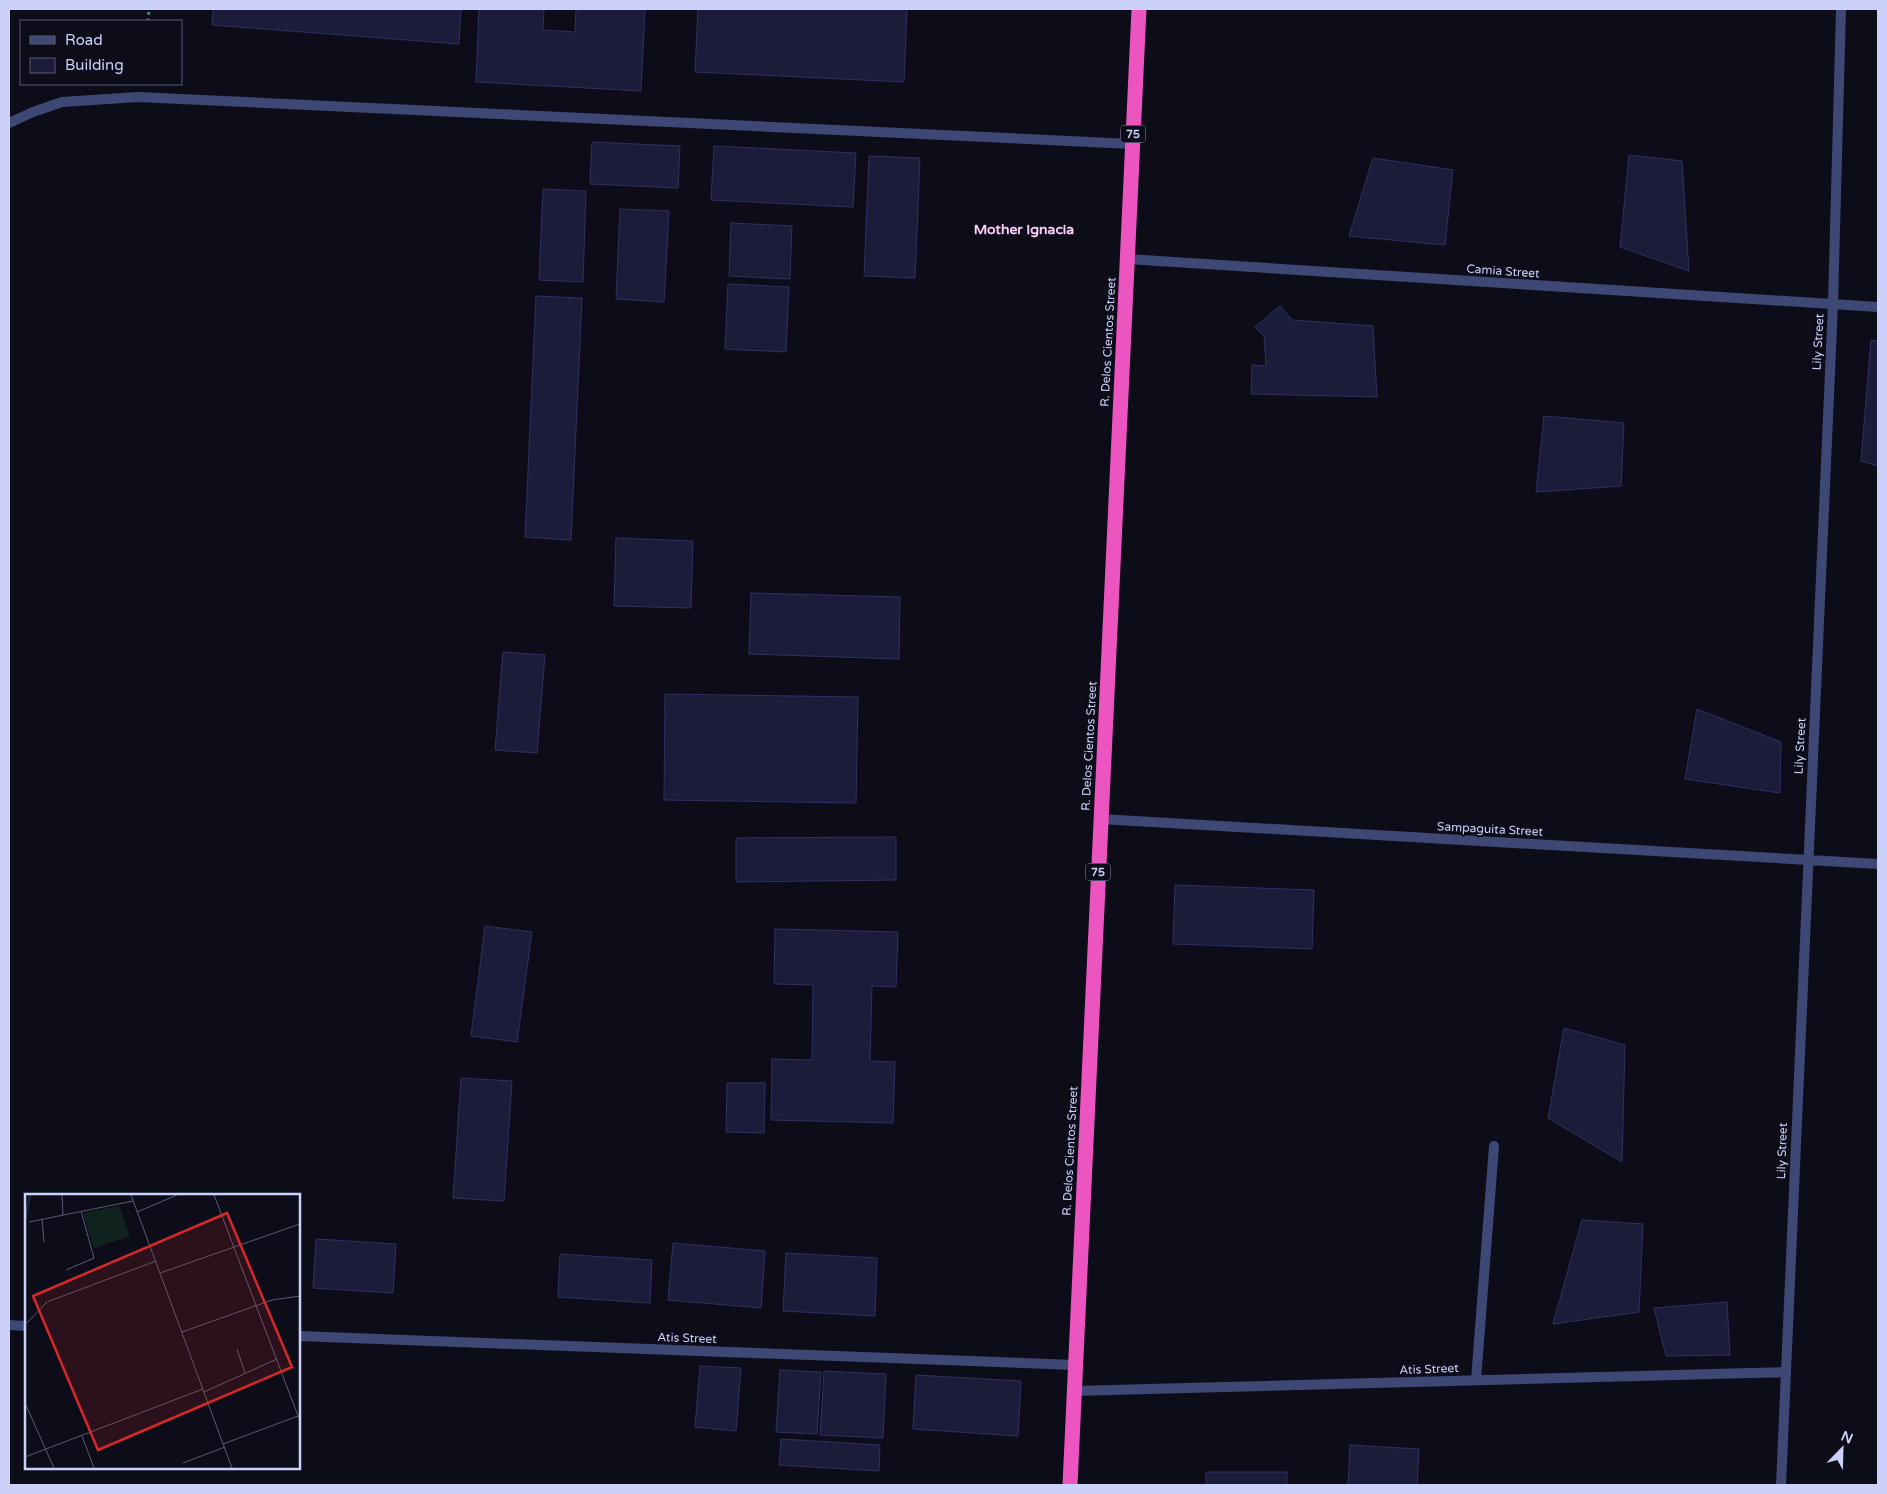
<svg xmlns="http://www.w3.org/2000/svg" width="1887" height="1494" font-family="'Varela Round',sans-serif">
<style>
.building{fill:#1b1c39;stroke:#2f3162}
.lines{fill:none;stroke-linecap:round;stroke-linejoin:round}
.path{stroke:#39a081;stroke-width:3;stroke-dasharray:2.5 4;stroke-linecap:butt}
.lane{stroke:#3d4874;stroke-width:10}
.street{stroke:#3d4874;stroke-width:10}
.highway{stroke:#ec54c0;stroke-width:15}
.labels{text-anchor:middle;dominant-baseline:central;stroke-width:4;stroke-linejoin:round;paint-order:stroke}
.shield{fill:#0d0d1a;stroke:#9396b6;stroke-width:1}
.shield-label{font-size:11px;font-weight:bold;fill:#ccd1f9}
.street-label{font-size:12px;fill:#ccd1f9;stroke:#0d0d1a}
.neighbourhood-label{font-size:14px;font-weight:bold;fill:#f9cdf4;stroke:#0d0d1a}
.inset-river{fill:none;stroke:#112b3a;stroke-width:2.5}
.inset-road{fill:none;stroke:#595b73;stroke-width:1}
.view{fill:#d62828;fill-opacity:0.15;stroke:#d62828;stroke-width:2.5}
.inset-edge{fill:none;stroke:#ccd1f9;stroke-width:2.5}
</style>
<rect width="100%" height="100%" fill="#0d0d1a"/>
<path class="building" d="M213,9H461L459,44L212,25Z
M479,9H544L543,30L575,32L576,9H645L641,91L476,82Z
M698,9H907L904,82L695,72Z
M592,142L680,146L678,188L590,184Z
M714,146L856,153L853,207L711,200Z
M1629,155L1682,161L1689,271L1620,247Z
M869,156L920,158L915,278L864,276Z
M1373,158L1453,170L1445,245L1349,236Z
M543,189L586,191L583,282L539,280Z
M620,209L669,211L664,302L616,299Z
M731,223L792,226L790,279L729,276Z
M728,284L789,287L786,352L725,349Z
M536,296L582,298L571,540L525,537Z
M1280,306L1292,320L1373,326L1377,397L1251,394L1252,365L1266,366L1264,336L1255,327Z
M1871,340L1878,341V466L1861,461Z
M1544,416L1624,423L1621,486L1536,492Z
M616,538L693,541L691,608L614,606Z
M751,593L900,597L899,659L749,654Z
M503,652L545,655L537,753L495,750Z
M665,694L858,697L856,803L664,800Z
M1697,709L1781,742L1780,793L1685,779Z
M896,837V880L736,882V838Z
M1175,885L1314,890L1312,949L1173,944Z
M485,926L532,932L517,1042L471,1036Z
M775,929L898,932L896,987L872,986L870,1061L895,1062L893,1123L771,1120L772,1059L812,1060L813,985L774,984Z
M1564,1028L1625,1045L1622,1162L1548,1118Z
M461,1078L512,1081L504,1201L453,1198Z
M727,1083H765L764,1133L726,1132Z
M1582,1220L1643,1224L1639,1312L1553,1324Z
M316,1239L396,1244L393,1293L313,1288Z
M673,1243L765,1251L761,1308L668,1300Z
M786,1253L877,1258L875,1316L783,1311Z
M560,1254L652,1260L650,1303L558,1297Z
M1727,1302L1730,1355L1666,1356L1654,1308Z
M700,1366L741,1368L736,1431L695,1427Z
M780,1370L821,1372L817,1434L776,1432Z
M824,1371L886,1374L883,1438L820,1435Z
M916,1375L1021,1381L1018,1436L913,1429Z
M781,1439L880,1445L879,1471L779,1465Z
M1350,1445L1419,1449L1417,1485H1348Z
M1206,1472H1287V1485H1206Z"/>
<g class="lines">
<path class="path" d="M148,21L149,9"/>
<path class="lane" d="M1476,1380L1494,1146"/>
<path class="street" d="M9,123L33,112L62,102L138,97L1132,144
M1127,259L1878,307
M1100,819L1878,864
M9,1325L26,1326
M299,1336L1075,1365
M1074,1391L1785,1372
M1781,1485L1833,304L1841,9"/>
<path class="highway" d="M1070,1485L1139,9"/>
</g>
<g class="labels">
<g class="shield">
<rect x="1120.5" y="125.5" width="25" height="17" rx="4"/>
<rect x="1085.5" y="863.5" width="25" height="17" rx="4"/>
</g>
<g class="shield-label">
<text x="1133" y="134">75</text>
<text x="1098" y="872">75</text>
</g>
<g class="street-label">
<text transform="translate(1503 271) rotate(4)">Camia Street</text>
<text transform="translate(1108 342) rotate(-87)">R. Delos Cientos Street</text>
<text transform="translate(1818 342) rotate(-87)">Lily Street</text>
<text transform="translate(1089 746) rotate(-87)">R. Delos Cientos Street</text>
<text transform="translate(1800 746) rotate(-87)">Lily Street</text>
<text transform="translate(1490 829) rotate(3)">Sampaguita Street</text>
<text transform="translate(1070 1151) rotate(-87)">R. Delos Cientos Street</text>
<text transform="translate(1782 1151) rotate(-88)">Lily Street</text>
<text transform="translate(687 1338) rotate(2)">Atis Street</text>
<text transform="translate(1429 1369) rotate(-2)">Atis Street</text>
</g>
<g class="neighbourhood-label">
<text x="1024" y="229">Mother Ignacia</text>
</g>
</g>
<g transform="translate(25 1194)">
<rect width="275" height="275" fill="#0d0d1a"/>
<path d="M94,12L105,42L69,54L58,19Z" fill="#10231e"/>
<path class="inset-river" d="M0,28L5,1"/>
<path class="inset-road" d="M37,1L38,21M106,1L207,274M189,1L275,227M112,18L152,1M17,25L19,48M4,28L108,7M41,76L69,64L56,17M135,79L275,30M0,131L22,108L131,67M157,138L247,106L275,102M212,155L220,179M179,198L252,165M0,209L29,274M57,242L69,274M198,250L273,222M0,263L178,195M158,269L200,253"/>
<path class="view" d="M202,19L267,173L73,256L8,102Z"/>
<rect width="275" height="275" class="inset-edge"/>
</g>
<rect width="1887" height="1494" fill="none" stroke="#ccd1f9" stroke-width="20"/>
<rect x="20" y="20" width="162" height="65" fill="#0d0d1a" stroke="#595b73"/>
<rect x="30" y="36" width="25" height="8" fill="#3d4874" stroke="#595b73"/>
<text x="65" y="45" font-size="15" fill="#ccd1f9">Road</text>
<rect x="30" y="58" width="25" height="15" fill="#1b1c39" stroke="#595b73"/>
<text x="65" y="70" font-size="15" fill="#ccd1f9">Building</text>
<g transform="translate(1842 1449) rotate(23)" stroke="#0d0d1a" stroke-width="4" paint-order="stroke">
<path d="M0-4L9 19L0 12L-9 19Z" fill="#ccd1f9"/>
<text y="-8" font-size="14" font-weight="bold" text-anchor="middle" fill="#ccd1f9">N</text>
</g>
</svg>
